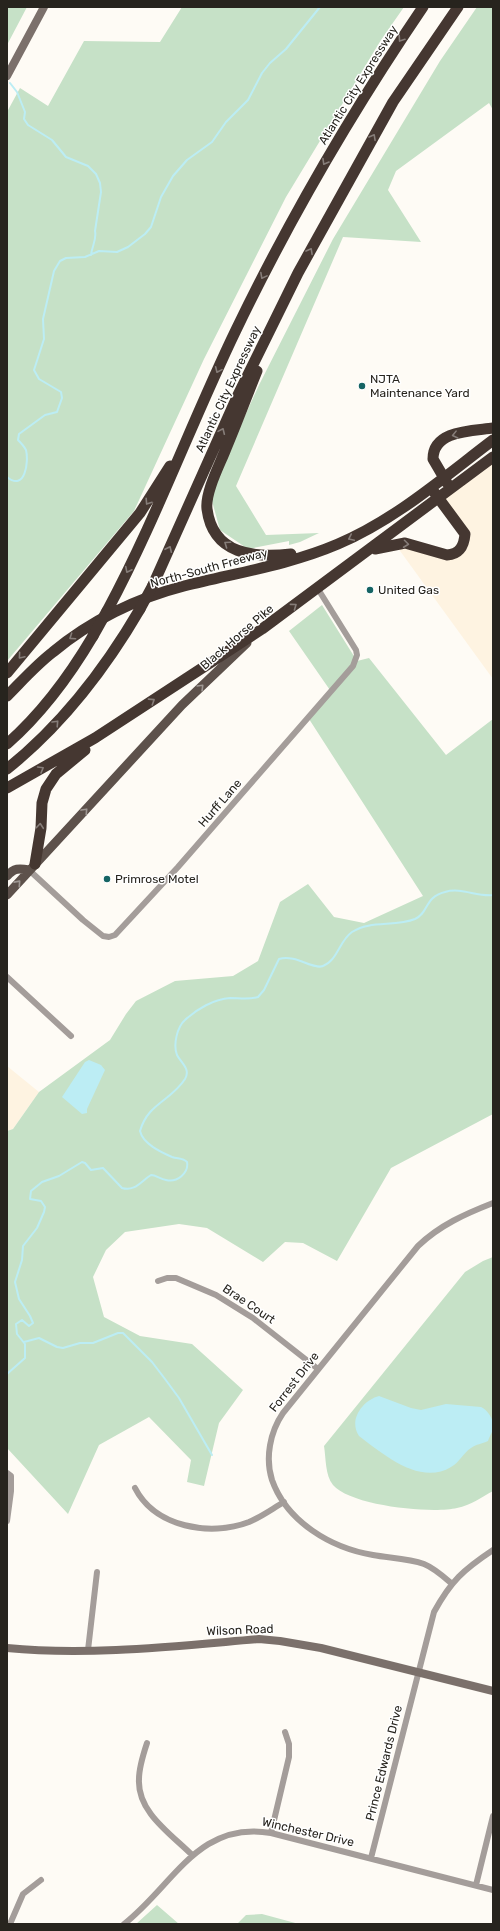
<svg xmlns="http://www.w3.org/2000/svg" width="500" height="1931" font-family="Rubik,sans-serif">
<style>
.built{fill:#fef3e1}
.green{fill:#c6e1c7}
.water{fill:#bcedf4}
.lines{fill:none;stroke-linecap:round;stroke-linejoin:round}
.stream{stroke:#bcedf4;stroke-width:2}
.street{stroke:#a49d9a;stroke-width:6}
.secondary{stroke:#7b706b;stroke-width:8}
.primary{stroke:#5d514b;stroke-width:9}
.highway{stroke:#453731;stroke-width:11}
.highway-bridge{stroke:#453731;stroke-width:11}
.oneway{stroke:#867d79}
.oneway2{stroke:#9e9793}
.poi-dot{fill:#156464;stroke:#fff;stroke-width:1.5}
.labels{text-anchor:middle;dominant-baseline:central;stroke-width:3;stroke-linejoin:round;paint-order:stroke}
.street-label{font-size:12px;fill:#27241e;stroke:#fff}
.poi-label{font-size:12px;fill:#27241e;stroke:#fff;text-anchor:start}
</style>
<rect width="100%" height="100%" fill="#fefbf5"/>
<path class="built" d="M493,457V679L395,544L453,554L465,534L438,498Z
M7,1066L39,1092L13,1129L7,1131Z"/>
<path class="green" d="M7,7H27L7,45Z
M182,7H404L381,40L286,197L204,359L134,511L7,661V112L20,88L48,106L84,41L160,42Z
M477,7H493V110L489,103L396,171L388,190L421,242L343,237L236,486L266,535L319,533L300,542L289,545V541L248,549L220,530L212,501H206L259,385L333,239L440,61Z
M322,605L357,661L369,658L446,755L493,719V1114L391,1168L337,1261L303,1243L285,1242L263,1262L207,1228L179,1224L125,1232L106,1250L93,1277L104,1317L140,1336L192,1344L243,1390L219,1423L204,1486L187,1482L191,1460L149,1417L99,1445L68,1514L7,1448V1131L13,1129L39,1092L110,1040L126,1014L136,1001L175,981L233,976L258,961L280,902L308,884L334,917L364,923L423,896L309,719L332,693L289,631Z
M493,1257V1491C482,1497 471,1505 457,1508C432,1514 351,1506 333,1485C325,1475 326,1458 324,1446L465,1272L483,1261Z
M157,1905L179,1924H136Z
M262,1914L299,1924H237L246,1915Z"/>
<path class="water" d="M89,1060L101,1065L105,1070L87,1109V1113L82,1114L62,1097L85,1062Z
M379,1396L411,1408L421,1410L446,1404L481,1407C488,1410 495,1421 493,1429C492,1433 489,1437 488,1441C482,1444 476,1444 471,1448C463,1453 460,1462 451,1467C420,1486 383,1454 359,1436C348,1420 363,1400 379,1396Z"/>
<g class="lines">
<path class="stream" d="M10,83L17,92L25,112L24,119L28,125L52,140L66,157L88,166L96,174L100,183L101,192L95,231C97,239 92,246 91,255
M7,477C25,492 29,462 26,450C24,446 21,443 18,440L19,434L45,415L57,412L62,398L61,392L39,379L34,370L44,339L43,319L54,271L60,261L66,258L85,257L99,251L117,252L128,247L145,234L151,227L161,197L173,176L187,160L212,142L226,122L248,100L262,73L270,63L286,49L320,7
M24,1342L39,1338L57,1347L63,1348L80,1343H93L118,1333H123L152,1362L165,1379L179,1398L212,1455
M7,1374L25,1358V1344L17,1334L16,1324L22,1320L29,1326L33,1323L30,1316L19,1299L15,1282L22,1260L23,1246L37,1228L44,1212L45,1207L41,1201L30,1199L31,1191L42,1182L59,1176L82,1162L85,1163L91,1170L103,1168L122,1188C135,1192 141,1181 151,1175C156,1175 160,1179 166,1180C177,1183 189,1173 187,1162C183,1158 178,1159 172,1157C161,1152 143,1144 140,1131C148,1103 171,1101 185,1079C191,1069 181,1063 177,1055C173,1045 177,1027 185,1020C197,1009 214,999 230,998C239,998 249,1000 258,997L264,990L279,959C296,954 313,970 323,966C338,960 339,941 352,932C370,920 395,927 415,919C429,913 424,897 445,892C461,887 477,897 493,895"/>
<path class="street" d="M29,870L83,920L103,936L109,937L115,935L178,867L353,666L357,655L356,650L318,589
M7,977L71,1036
M158,1281L167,1278H176L216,1295L253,1318L318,1369
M7,1473L11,1476V1491L7,1521
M135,1488C155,1527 210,1537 249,1522C261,1517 272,1509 284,1502
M451,1583C443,1576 434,1568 424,1564C408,1558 389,1558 373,1555C331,1548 287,1522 272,1480C265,1458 270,1432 283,1413L418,1246C440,1225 465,1214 493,1203
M88,1650L97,1572
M147,1743C143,1755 139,1767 139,1779C137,1812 171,1834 192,1855
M271,1833L289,1757V1744L285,1732
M371,1858L434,1612C451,1581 463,1570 493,1550
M476,1885L493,1816
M10,1924L23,1894L41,1880
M124,1924C173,1886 198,1820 271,1833L493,1890"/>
<path class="secondary" d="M7,76L44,7
M7,1648C90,1656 176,1646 259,1639L280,1641L321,1648L493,1691"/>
<path class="primary" d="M7,876C14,868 19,868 29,870
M7,895L182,705L247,643"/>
<path class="highway" d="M257,371C246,398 236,425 225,451C219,466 205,493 207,509C213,555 254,558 291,554
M447,483L433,459C433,430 472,431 493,428
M375,549L405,543L447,555C460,554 464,546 465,534L434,492
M153,585L237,397L298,273L393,102L458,7
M107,611C156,520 191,423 236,330C290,218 353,110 423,7
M7,673L140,513L170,466
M7,696C22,681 36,665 53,652C90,621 137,598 184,586C235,573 289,565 338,544C395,520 444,477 493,440
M7,744C41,714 70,675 93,636
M7,769C62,725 105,669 140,609
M7,788L95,738L262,629L493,457
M35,864L41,828L42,803L46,789L56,774L85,750"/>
<path class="highway-bridge" d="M140,609L153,585
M93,636L107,611"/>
</g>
<defs><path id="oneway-chevron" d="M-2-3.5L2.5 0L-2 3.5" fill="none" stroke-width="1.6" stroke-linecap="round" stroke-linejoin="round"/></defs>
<g class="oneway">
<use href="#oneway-chevron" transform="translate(401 39) rotate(124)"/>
<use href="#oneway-chevron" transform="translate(373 137) rotate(-61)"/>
<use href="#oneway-chevron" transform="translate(325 162) rotate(120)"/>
<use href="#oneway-chevron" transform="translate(310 251) rotate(-61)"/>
<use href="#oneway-chevron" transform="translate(263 276) rotate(118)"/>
<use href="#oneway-chevron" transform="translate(218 370) rotate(114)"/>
<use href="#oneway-chevron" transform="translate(222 431) rotate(-66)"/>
<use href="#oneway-chevron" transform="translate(455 435) rotate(166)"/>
<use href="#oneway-chevron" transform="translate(148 502) rotate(123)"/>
<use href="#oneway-chevron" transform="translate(351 538) rotate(155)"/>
<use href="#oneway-chevron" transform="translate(227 544) rotate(-145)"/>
<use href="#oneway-chevron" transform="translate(406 544) rotate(7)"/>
<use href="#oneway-chevron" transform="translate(169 549) rotate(-65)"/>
<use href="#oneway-chevron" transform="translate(128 570) rotate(117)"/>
<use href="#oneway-chevron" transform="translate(294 606) rotate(-36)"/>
<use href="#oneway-chevron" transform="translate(72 637) rotate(146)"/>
<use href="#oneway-chevron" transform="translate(21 656) rotate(130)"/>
<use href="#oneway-chevron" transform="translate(152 701) rotate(-33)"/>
<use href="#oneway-chevron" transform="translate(56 723) rotate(-47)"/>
<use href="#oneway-chevron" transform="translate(41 769) rotate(-30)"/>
<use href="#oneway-chevron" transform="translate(40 826) rotate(-85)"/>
</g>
<g class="oneway2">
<use href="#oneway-chevron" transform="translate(201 687) rotate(-45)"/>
<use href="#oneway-chevron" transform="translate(85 811) rotate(-47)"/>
<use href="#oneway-chevron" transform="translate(18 883) rotate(-48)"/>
</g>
<g class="poi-dot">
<circle cx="362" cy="386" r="4"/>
<circle cx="370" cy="590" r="4"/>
<circle cx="107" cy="879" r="4"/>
</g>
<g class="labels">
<g class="street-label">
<text transform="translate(358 85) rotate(-58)">Atlantic City Expressway</text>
<text transform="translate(228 389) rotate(-65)">Atlantic City Expressway</text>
<text transform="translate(209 568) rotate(-15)">North-South Freeway</text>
<text transform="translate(237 637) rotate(-41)">Black Horse Pike</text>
<text transform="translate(220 803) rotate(-49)">Hurff Lane</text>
<text transform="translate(249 1304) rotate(34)">Brae Court</text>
<text transform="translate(294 1382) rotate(-52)">Forrest Drive</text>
<text transform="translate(240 1630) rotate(-2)">Wilson Road</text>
<text transform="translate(384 1763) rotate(-76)">Prince Edwards Drive</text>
<text transform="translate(308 1832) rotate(13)">Winchester Drive</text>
</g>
<g class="poi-label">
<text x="370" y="379">NJTA<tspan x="370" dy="14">Maintenance Yard</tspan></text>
<text x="378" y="590">United Gas</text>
<text x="115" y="879">Primrose Motel</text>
</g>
</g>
<rect width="500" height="1931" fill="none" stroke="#27241e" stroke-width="16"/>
</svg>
